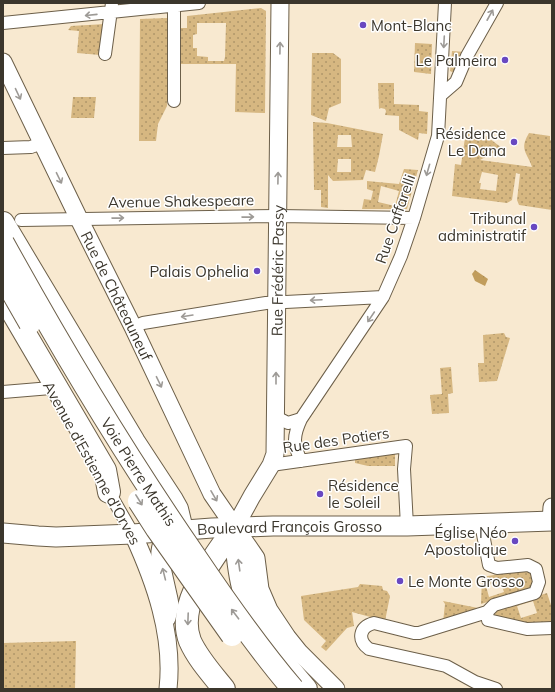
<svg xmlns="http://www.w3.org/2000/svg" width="555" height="692" font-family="Mulish,sans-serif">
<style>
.grass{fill:url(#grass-dots);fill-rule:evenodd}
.water{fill:url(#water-ripples)}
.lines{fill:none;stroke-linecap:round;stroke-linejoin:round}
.street-casing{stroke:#6c5f49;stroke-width:14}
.secondary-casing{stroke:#6c5f49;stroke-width:19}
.primary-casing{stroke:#6c5f49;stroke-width:21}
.highway-casing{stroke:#6c5f49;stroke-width:24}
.street{stroke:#fff;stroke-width:12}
.secondary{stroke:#fff;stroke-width:17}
.primary{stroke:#fff;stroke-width:19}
.highway{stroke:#fff;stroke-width:22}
.highway-bridge-casing{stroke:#6c5f49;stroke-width:24;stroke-linecap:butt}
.highway-bridge{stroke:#fff;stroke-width:22}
.oneway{stroke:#9d9a96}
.poi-dot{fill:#6848c1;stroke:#fff;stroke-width:1.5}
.labels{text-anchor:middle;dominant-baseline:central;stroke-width:3;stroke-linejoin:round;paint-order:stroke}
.poi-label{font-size:15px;fill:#3b362c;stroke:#fff;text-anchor:end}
.street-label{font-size:15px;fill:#3b362c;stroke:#fff}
</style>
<defs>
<pattern id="grass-dots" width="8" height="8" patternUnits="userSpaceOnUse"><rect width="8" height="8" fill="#d6b781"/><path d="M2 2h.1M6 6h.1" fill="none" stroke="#af966a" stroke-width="1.8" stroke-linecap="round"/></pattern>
<pattern id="water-ripples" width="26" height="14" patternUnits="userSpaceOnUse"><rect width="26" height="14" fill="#c19d5c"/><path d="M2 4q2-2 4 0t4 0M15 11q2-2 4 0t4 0" fill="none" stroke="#9e814c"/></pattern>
</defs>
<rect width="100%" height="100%" fill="#f8e9d0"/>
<path class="grass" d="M261,8L266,11L265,113L235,112L236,64H181V28H187V16ZM197,23H226L225,57L224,61H208V57L197,56V48H193V35L197,34Z
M167,18V106L158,124L156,141H139L140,19Z
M105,24L100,55L77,53L79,31L68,30L71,26Z
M415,43L432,44L431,74L414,72Z
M452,51L465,52L455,71L452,72L450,71Z
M312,53H333L341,59V103L329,108L326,121L311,115Z
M378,83H394V104L419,105V111L428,112L427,134L419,133L418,140L399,130V116L385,115L386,111L385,109L381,108L379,109Z
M73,97H96L94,118H71Z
M313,122L327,123L383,134L379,156L375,172L366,170L363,180L333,181L328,175V208L321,207V190H314ZM338,135H351L352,147H337ZM338,159H351V172H337Z
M466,131L482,133L502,148L480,160L532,167C527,152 519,150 529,133L550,136V140L552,141V210L519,205L517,200L520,174L516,173L512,200L507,203L452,196L455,164L461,165ZM482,172L498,175L496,191L480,189L481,183H479Z
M404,169L418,170L407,209H362L364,199L371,200L373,191L367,189V181L399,184ZM381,186L399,191L395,206L378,202Z
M504,333L506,337L510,338L497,381L479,382L478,363H484L483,335Z
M451,367L453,393L448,394L449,413L432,414L430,395L442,394L440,368Z
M390,450L395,454V466H368L355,463V455Z
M524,570L528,571L534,575L532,588L481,604L482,577ZM500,581L504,592L489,597L486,586Z
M360,584L382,586L383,590L387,591L390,596L385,621L352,612L354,626L347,628L326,651L321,647L326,641L304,620L301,596L358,587Z
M547,593L552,608V624L532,625L496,617L495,615L496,610L500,608ZM533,601L537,613L521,618L517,606Z
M443,601L478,608L443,622L445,604Z
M76,641L75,689H3V643Z"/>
<path class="water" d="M475,270L488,279L485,286L475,281L472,274Z"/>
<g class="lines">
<defs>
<path id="street" d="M3,23L199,3
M105,54L112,3
M441,95L456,82L467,56L497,3
M174,101V3
M3,148L31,147L42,143
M21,220L278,216L414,218
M133,327L143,323L266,303L383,297
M3,392L51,388
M276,417L288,423L301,419L383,297L401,256L414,218L438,136L445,3
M301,461C293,444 293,436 301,419
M271,465L406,446L404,469L407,526
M106,487L133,534
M481,524L489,565L497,568L528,565L536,569L539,582L535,593L494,605L487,612L488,620L527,629L552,628
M487,612L419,633H414L374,623C359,627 357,640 369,649L446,666L475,682L496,689"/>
<g id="secondary">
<path id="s1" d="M3,62L79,219L133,327L212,494L256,558L260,589L269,610L287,637L299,652L336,689"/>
<path d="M551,521L552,507"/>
<path id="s2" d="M235,527L252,496L271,465L275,454L280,3"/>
<path d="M133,534C155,582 174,635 168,689"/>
<path d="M167,618L170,605L169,599L160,559C159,548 162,541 168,532"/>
</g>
<g id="primary">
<path id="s3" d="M3,533L38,536L56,537L133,534L212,528L273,526H407L552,521"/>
</g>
<path id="highway" d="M3,223L134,442L172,500L177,509L182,530
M10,308L105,470L109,492
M235,527C237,548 238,571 244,591C255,625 282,662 306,689
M224,689C212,674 198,659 190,641C175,602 215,557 235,527"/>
</defs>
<use href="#street" class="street-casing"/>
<use href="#secondary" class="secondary-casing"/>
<use href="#primary" class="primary-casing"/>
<use href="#highway" class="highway-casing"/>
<use href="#street" class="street"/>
<use href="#secondary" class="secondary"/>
<use href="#primary" class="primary"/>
<use href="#highway" class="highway"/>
<defs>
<g id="highway-bridge">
<path id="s4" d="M3,243C62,350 125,455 194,555C225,601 257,647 293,689"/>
<path d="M3,276L30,323"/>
<path d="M139,501L157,529L232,635"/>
</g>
</defs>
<use href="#highway-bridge" class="highway-bridge-casing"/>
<use href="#highway-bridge" class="highway-bridge"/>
</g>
<defs><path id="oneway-shaft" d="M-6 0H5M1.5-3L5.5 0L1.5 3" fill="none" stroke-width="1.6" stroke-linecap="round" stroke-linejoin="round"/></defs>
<g class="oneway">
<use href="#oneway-shaft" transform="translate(91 15) rotate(174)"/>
<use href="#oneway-shaft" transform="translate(490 15) rotate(-61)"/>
<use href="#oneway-shaft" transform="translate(444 42) rotate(93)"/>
<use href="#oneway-shaft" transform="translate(280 48) rotate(-89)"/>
<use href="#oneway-shaft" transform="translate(18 94) rotate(65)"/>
<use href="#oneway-shaft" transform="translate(428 170) rotate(106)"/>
<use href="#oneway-shaft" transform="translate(59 178) rotate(64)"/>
<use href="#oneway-shaft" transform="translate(278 178) rotate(-89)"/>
<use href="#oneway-shaft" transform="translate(248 217) rotate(-1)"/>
<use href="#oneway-shaft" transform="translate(118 218) rotate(-1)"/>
<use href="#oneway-shaft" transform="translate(316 300) rotate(177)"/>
<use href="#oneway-shaft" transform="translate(187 316) rotate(171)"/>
<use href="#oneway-shaft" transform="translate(371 317) rotate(124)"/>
<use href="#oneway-shaft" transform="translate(276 378) rotate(-90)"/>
<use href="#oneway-shaft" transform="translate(159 382) rotate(64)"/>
<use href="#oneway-shaft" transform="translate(214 496) rotate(60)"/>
<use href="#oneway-shaft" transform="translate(139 500) rotate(58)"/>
<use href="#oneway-shaft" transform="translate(239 565) rotate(-98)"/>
<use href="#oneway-shaft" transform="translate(164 574) rotate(-104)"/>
<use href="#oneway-shaft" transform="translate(235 614) rotate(-127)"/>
<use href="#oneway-shaft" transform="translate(188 619) rotate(92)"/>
</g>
<g class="poi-dot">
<circle cx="363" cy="25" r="4"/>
<circle cx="505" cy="60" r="4"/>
<circle cx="514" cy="142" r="4"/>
<circle cx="534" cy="227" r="4"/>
<circle cx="257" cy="271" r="4"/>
<circle cx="320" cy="494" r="4"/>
<circle cx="515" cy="541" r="4"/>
<circle cx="400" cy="581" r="4"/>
</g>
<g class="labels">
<g class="poi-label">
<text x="371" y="25" text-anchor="start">Mont-Blanc</text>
<text x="497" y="60">Le Palmeira</text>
<text x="506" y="133">Résidence<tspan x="506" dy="17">Le Dana</tspan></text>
<text x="526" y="218">Tribunal<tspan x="526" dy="17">administratif</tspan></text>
<text x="249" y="271">Palais Ophelia</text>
<text x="328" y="485" text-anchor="start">Résidence<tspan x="328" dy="17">le Soleil</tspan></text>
<text x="507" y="532">Église Néo<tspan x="507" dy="17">Apostolique</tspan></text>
<text x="408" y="581" text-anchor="start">Le Monte Grosso</text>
</g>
<g class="street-label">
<text transform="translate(181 201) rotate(-1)">Avenue Shakespeare</text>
<text transform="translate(395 219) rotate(-71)">Rue Caffarelli</text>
<text stroke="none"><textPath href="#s2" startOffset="267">Rue Frédéric Passy</textPath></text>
<text stroke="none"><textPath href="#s1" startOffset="260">Rue de Châteauneuf</textPath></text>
<text transform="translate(336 440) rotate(-8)">Rue des Potiers</text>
<text transform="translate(92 463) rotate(61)">Avenue d'Estienne d'Orves</text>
<text stroke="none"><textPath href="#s4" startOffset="266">Voie Pierre Mathis</textPath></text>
<text stroke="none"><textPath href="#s3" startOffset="287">Boulevard François Grosso</textPath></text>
</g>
</g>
<rect width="555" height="692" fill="none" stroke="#3b362c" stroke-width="8"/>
</svg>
